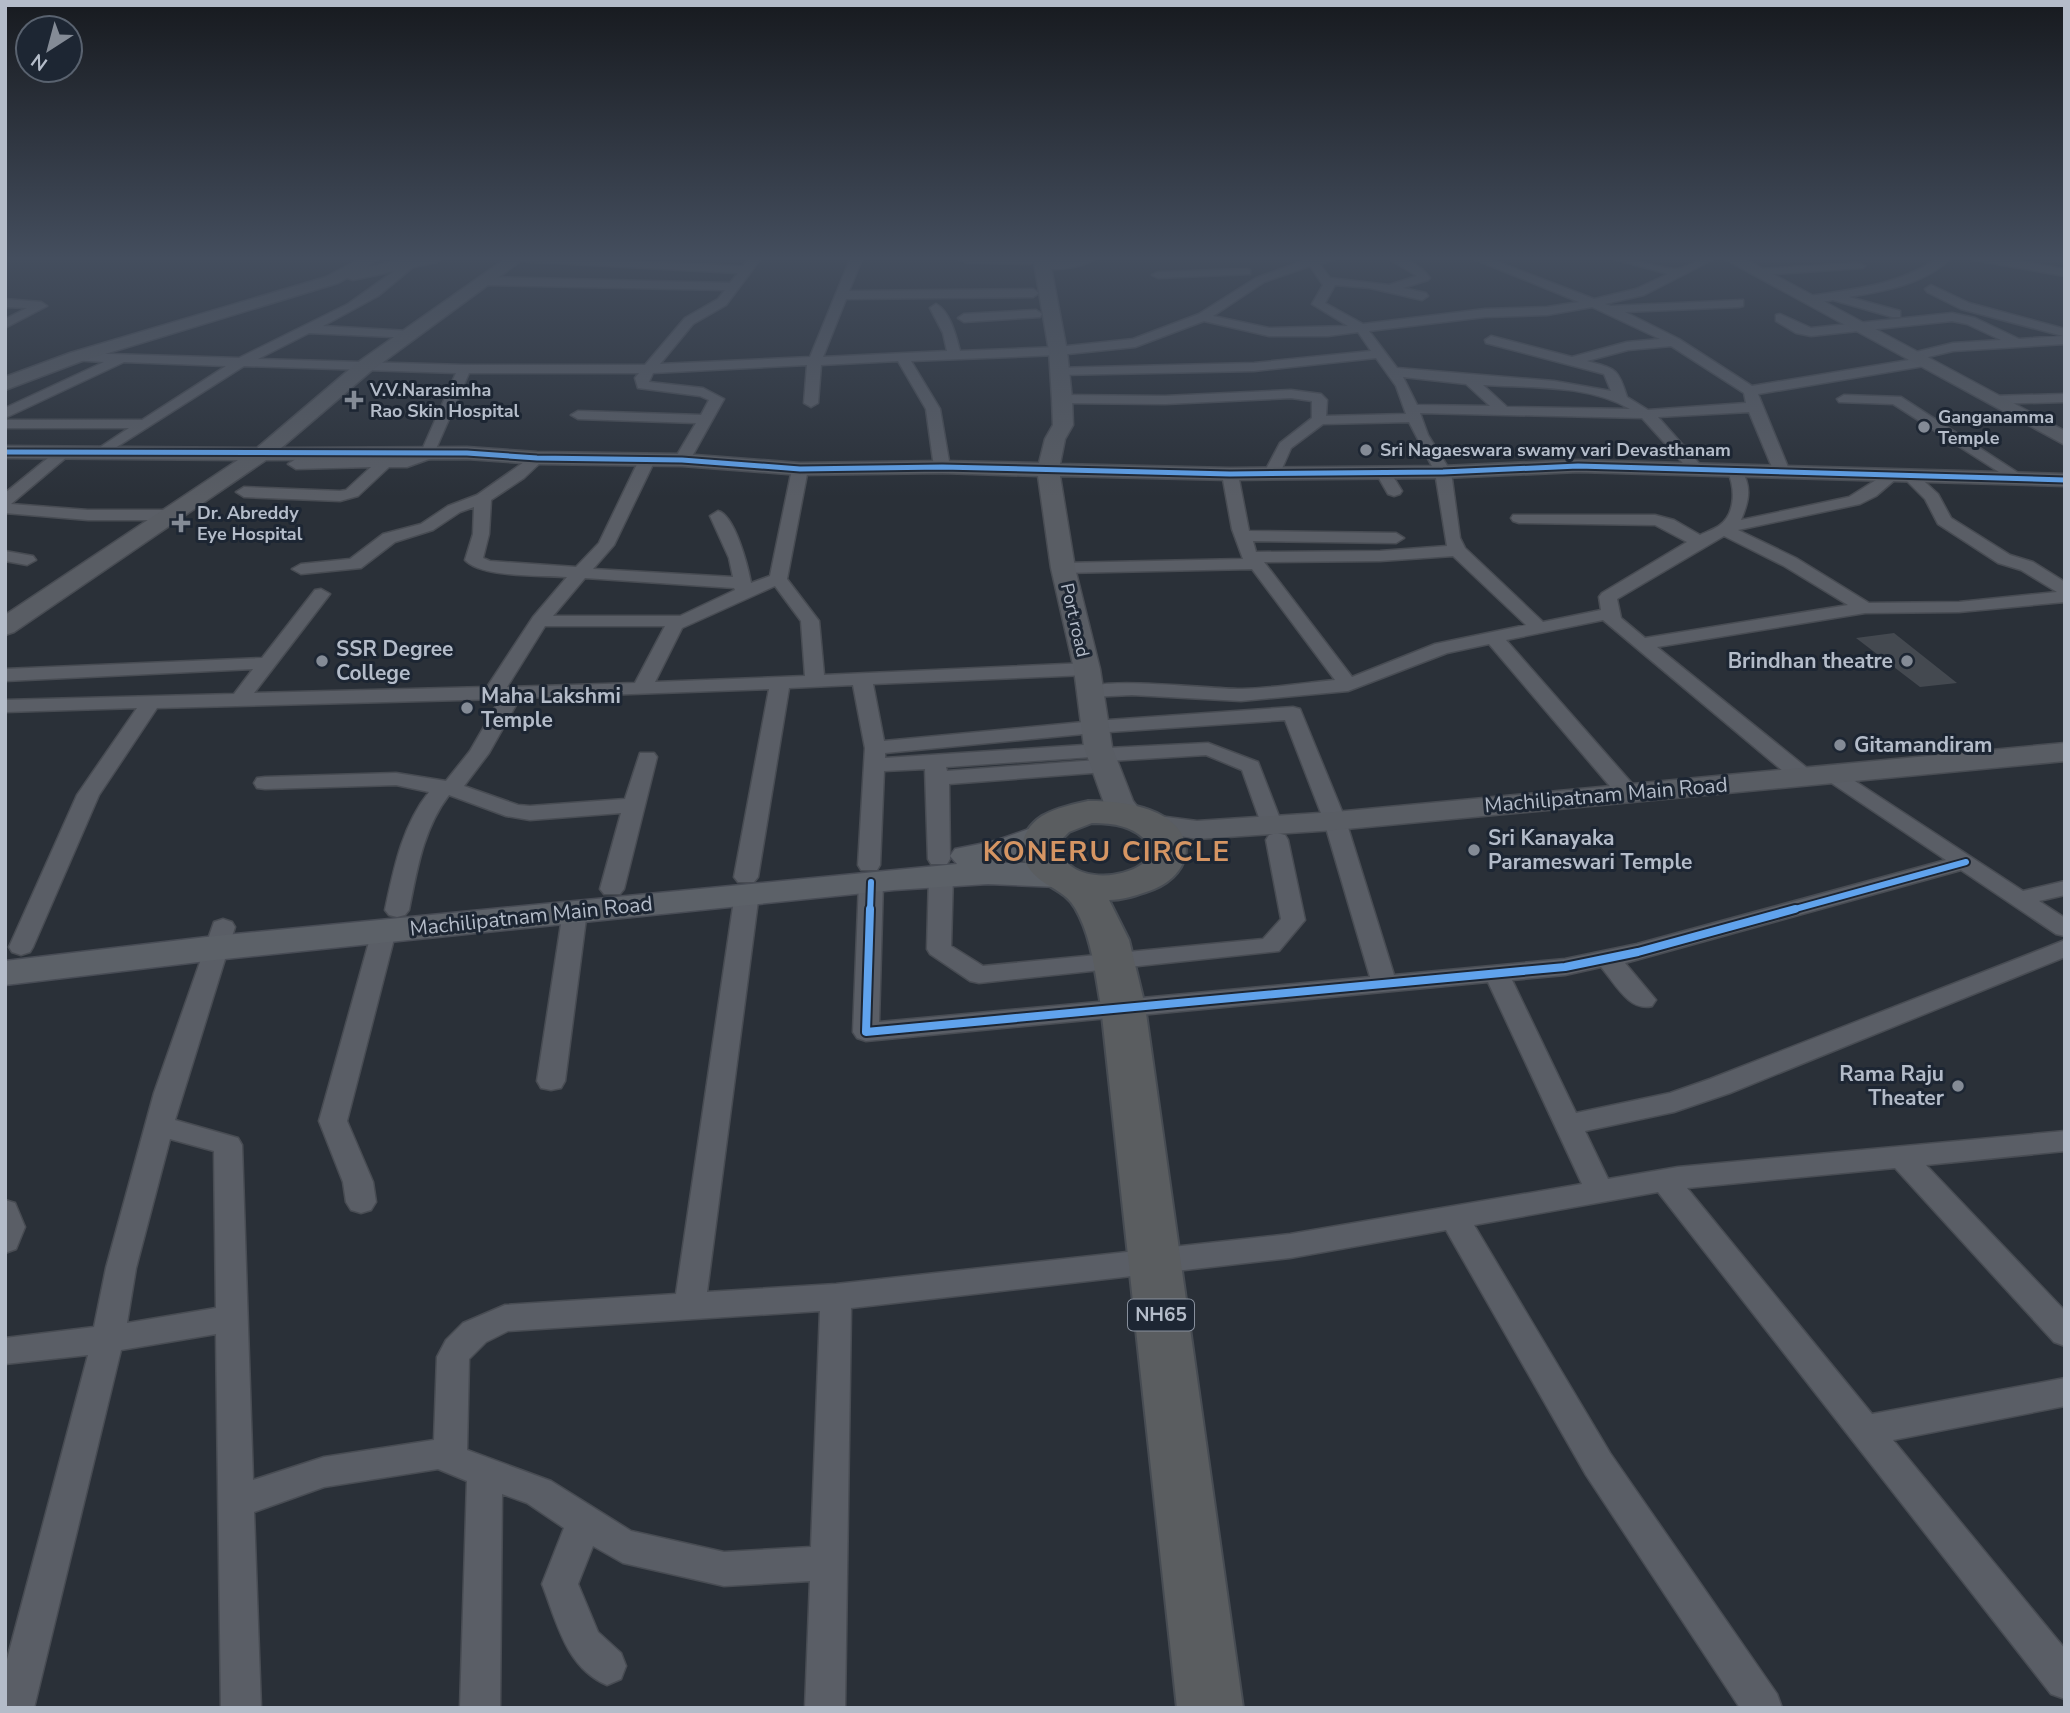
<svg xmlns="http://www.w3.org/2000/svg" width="2070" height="1713" font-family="'Nunito Sans',sans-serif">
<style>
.building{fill:#444950}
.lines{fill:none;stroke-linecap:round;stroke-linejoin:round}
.street-casing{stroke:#484c53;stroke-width:3}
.secondary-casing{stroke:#484c53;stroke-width:3}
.primary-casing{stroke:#484c55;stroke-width:3}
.highway-casing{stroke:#474c53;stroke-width:4}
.street{fill:#5a5e66;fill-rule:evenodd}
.secondary{fill:#595d64;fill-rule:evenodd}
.primary{fill:#5c6168;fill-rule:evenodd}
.highway{fill:#5a5d60;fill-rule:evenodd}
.cycleway-far2-casing{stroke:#1d2633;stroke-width:9}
.cycleway-far1-casing{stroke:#1d2633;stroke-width:10}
.cycleway-casing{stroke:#1d2633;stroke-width:12}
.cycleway-far2{stroke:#60a3ed;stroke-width:5}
.cycleway-far1{stroke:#60a3ed;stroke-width:6}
.cycleway{stroke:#60a3ed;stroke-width:8}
.poi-dot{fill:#848b96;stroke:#1d2633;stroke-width:2.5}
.labels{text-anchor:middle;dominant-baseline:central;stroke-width:6;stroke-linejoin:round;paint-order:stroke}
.far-poi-label{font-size:18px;font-weight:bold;fill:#b4bcc9;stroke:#1d2633;text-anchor:start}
.far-street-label{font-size:18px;fill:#b4bcc9;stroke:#1d2633}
.shield{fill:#1d2633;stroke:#878f9c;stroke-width:2}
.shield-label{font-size:19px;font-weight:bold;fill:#b4bcc9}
.poi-label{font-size:21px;font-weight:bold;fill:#b4bcc9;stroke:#1d2633;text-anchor:start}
.street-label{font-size:21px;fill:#b4bcc9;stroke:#1d2633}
.district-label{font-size:28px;font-weight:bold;letter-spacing:2px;fill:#d59563;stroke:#1d2633}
</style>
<rect width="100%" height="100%" fill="#2a3038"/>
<path class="building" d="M1894,633L1957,683L1920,687L1856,638Z"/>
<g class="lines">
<defs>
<path id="street" d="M5,257H12L5,261Z
M391,257H407L418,263L378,296L323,326L409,331L415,335L413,338L309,333L258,359L464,365H645L685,318L718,299L725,290L485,285L479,281L485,277L730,283L738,273L516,261L511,257L743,266L750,257H762L726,305L693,324L660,364L810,357L851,257H863L849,291L1033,289L1039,293L1033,297L846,299L823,357L947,351L943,333L930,308L936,304C950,311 956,336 960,351L1058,347L1133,339L1199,314L1256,278L1303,261L1299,257H1342L1320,264L1330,278L1389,285L1417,276L1386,257C1404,257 1419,263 1430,278L1428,280L1403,288L1426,293L1428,296L1422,300L1370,288L1335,285L1325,303L1363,324L1485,309L1547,307L1579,302L1469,257H1485L1594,299L1636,289L1668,274L1607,257C1631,257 1652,267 1675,269C1685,269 1700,257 1718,257L1644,295L1605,304L1611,306L1743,300V306L1739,307L1625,312L1679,339L1752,386L1909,360L1906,357L1908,354L1953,343L2001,340L1967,324L1952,321L1811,336L1796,333L1776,321V315L1780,314L1811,328L1952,313L1975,318L2019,339L2063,336L1961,309L1927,292L1925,289L1931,285L1969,303L2065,329V344L1953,351L1924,358L1931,362L1924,366L1758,394L1790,472L1782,477L1774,472L1749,412L1658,417L1704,469L1696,474L1691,472L1642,418L1420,413L1428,435L1451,472L1460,538L1465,548L1543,622L1601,610L1599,597L1602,593L1687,542L1655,525L1519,523L1513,521L1511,518L1513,515H1655L1674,520L1700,535C1706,532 1715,529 1720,525C1736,513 1735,488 1728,472L1731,469H1741C1752,487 1749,501 1741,520L1849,497L1892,470L1900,475L1897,478L1876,496L1860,504L1738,530L1796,558L1869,603L1959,602L2057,592L2021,570L1998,563L1938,524L1925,499L1901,475L1909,470L1914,472L1938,494L1951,518L2010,555L2033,562L2065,582V602L1959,612L1865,613L1657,647L1812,772L1815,777L1812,782H1796L1603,620L1506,640L1636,788L1639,793L1636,798H1620L1489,644L1447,653L1348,691L1241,701L1132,695L1091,697L1081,691C1094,674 1216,690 1242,689C1273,688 1304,683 1335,680L1252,569L1063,573L1054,568L1063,563L1243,559L1232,529L1222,474L1225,471H1235L1238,474L1249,531L1396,533L1404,538L1396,543L1253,541L1256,552L1380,551L1447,546L1435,472L1409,422L1323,424L1291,448L1280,473L1272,478L1264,473L1280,443L1312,418V401L1291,398L1165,404L1062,403L1055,399L1062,395L1165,396L1291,390L1321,394L1327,400L1326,416L1406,414L1396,386L1376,358L1254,371L1059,375L1052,371L1054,368L1254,363L1371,351L1358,332L1328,336H1269L1204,321L1135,347L1058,355L911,361L940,409L950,467L942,472L934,467L926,409L898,361L821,365L818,403L811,407L804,403L807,365L653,373L649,382L703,388L724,399L690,460L682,465L674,460L696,423L578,419L571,415L578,411L701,415L709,400L700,396L638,388L635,378L639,373H469L432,458L407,467H389L358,496L340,501L244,497L236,492L244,487L340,491L346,490L371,467L296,469L288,464L296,459L404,457L422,450L456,373L244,366L104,455L99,454L97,451L99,448L129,428H5V420H142L226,366L124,362L5,418V408L104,362L71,360L69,357L76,353L239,358L348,304L404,264ZM1310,266L1323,285L1312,304L1348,326L1269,328L1213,316L1264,282ZM1592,307L1660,339L1627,342L1572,357L1491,336L1485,340L1486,343L1604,374L1611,391L1554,381L1397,368L1369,331L1485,317L1547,315ZM1671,346L1744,393L1746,403L1648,410L1627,397C1618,368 1616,369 1587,361L1628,350ZM1403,377L1466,384L1490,406L1417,405ZM1483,385C1530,388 1588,384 1630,409L1507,407ZM1724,536L1784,566L1848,605L1645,638L1621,618L1617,599ZM1453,556L1526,625L1435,644L1352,677L1264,562L1380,561Z
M951,257L1030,258L1036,261L1030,264L969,263Z
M1081,257H1098C1085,267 1050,274 1036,265L1042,262Z
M1939,257H1952C1926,284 1884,291 1849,297L1900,311V317H1892L1833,300L1810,304L1804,300L1810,296C1855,289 1901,285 1939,257Z
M1968,257H1993L2065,269V276L1974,260Z
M1859,263L1865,266L1863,268L1759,275L1753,272L1759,269Z
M1246,269L1250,270V274L1158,278L1152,275L1158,272Z
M5,299L41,302L47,306L5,328V319L27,308L5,307Z
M1036,310L1042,314L1040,317L964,322L958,318L964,314Z
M2065,394V402L1992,404L1985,400L1992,396Z
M1844,395L1901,397L2026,478L2023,481H2013L1893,404L1839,402L1837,399Z
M64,448L71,452L69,455L11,504L88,510H169L177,515L169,520H88L5,513V493L59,449Z
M537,453L542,455L545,458L542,461L524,478L491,500L489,534L483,558L490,561L576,567L599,543L639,460L647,455L655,460L614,545L593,569L733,577L729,558L710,516L718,511C735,515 748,567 751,583L770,576L792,469L800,464L808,469L787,579L819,621L824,675L1087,663L1097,669L1087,675L873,684L884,741L1094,721L1293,707L1300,709L1346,821L1394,975L1565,959L1637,944L1946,860L1824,778L1820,774L1824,770H1838L2023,891L2065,881V895L2039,901L2065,918V936L2056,934L1961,870L1625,963L1656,1000L1652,1006C1629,1012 1615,983 1601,967L1565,975L1512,980L1576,1113L1670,1093L1710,1079L2065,940V957L1730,1093L1674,1112L1585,1131L1608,1179L1678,1167L2065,1131V1151L1926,1165L2065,1311V1346L2054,1342L1895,1168L1687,1188L1872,1414L2065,1378V1406L1893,1440L2065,1649V1699L2051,1694L1658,1192L1474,1225L1610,1453L1777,1694L1782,1708H1740L1586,1475L1446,1230L1290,1258L851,1308L845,1708H805L810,1581L724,1586L623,1563L593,1546L578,1584L598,1632L621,1653L626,1666L621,1679L607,1685C566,1668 557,1622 542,1584L564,1528L527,1503L502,1494L500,1708H460L467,1481L438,1469L324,1487L254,1512L261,1708H221L216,1334L121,1350L34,1708H5V1667L88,1355L5,1364V1338L94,1327L106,1268L154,1093L214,922L223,919L232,922L235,927L175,1120L238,1138L242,1145L253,1480L324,1457L434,1440L437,1357L446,1340L463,1323L505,1305L676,1294L735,893L739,888H755L759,893L707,1292L836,1284L1290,1234L1582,1184L1488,982L866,1041L857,1038L853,1032L859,882L863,877H879L883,882L879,1022L1370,977L1324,821L1285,720L1094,733L885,753V758L1099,744L1108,748L1208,743L1258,762L1282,824L1279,829H1263L1242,770L1206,755L1109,761L1116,766L1112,770L1105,772L949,784L950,859L947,864H931L928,859L925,769L884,771L880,865L877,870H861L858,865L865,748L853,685L789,688L758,877L754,882H738L734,877L769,689L520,698L489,753L464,786L518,805L530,806L625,799L640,753H654L657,757L624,889L620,894H604L600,889L621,813L530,820L506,816L449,795C423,829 417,870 409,910L405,915L397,917L389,915L385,910C394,868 402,826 429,792L396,785L265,789L257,788L254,783L257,778L265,777L396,773L446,781L470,751L500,699L157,708L99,795L33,947L30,952L21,955L12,952L9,947L77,795L137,708L5,712V700L234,694L253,669L5,681V669L262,658L315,590L321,589L330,594L254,693L487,687L533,617L567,577C543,575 481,578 465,560L473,534L474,507L460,512L433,530L395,542L361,568L301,574L292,569L301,564L350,559L383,534L421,524L448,506L477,495ZM585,578L734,588L735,590L680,616H553ZM775,586L801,621L805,676L655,682L682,628ZM545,626H665L635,683L507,687ZM1092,757L1097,760L947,771L946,767ZM170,1139L214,1151L216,1308L127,1323L136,1268ZM820,1311L811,1547L724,1552L631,1531L551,1481L467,1450L469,1359L486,1342L508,1331Z
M1384,468L1389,470L1402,491L1400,494L1394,496L1388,494L1376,473Z
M5,551L33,556L36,560L27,565L5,561Z
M1277,833L1285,835L1288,840L1305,920L1279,951L979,983L970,981L930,954L927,949L929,875L933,870H949L953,875L951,946L983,966L1263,939L1281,919L1266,840L1269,835Z
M575,904L583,906L587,911L565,1081L561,1088L551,1090L541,1088L537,1081L563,911L567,906Z
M384,923L393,926L396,931L347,1121L373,1182L376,1202L371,1210L361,1213L351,1210L346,1202L343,1182L319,1121L372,931L375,926Z
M5,1200L15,1203L25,1227L16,1249L5,1253Z"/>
<path id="secondary" d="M363,257H382L367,267L415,257H445L437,262L353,280L347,278L338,283L82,361L5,390V377L70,353L326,277Z
M508,257H526L371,371L281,448L467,447L537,452L682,454L800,463L942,461L1039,463L1045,439L1053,425L1052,399L1049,351L1033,257H1049L1067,351L1072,399L1073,425L1065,439L1060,464L1230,468L1443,466L1578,460L2065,474V486L1578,472L1443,478L1230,480L1060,476L1075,568L1100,669L1112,747L1133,801L1143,814L1197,821L1335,812L2065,743V761L1335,830L1197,839L1136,828L1133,823L1118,821L1104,803L1084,747L1074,669L1051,568L1038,476L942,473L800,475L682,466L537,464L467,459L266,460L14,632L5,635V615L238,460L5,458V446L257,448L357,363Z
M1721,257H1741L2065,431V445Z"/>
<path id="primary" d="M1043,824L1055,827L1060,834C1047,853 1015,858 993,863H1035L1071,868L1076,876L1071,884L1058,887L988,884L894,890L215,960L5,985V961L215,936L957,864L950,856L955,849L995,841Z"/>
<path id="highway" d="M1088,801C1111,801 1135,803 1157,813C1203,835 1190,879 1146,892C1134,896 1122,900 1109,900L1129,940L1145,1006L1243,1708H1177L1101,1006C1095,973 1092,937 1075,908C1066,892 1051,889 1038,878C1015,859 1018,832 1042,816C1055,808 1074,804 1088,801ZM1092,823C1114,823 1134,826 1148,843L1147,860C1124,883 1058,883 1060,841L1069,832Z"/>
</defs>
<use href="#street" class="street-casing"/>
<use href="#secondary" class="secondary-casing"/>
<use href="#primary" class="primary-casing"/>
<use href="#highway" class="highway-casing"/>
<use href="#street" class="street"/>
<use href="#secondary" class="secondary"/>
<use href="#primary" class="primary"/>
<use href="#highway" class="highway"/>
<defs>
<path id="cycleway-far2" d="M5,452L467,453L537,458L682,460L800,469L942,467L1230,474L1443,472L1578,466L2065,480"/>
<path id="cycleway-far1" d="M870,911L871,882
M1788,911L1966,862"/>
<path id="cycleway" d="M870,909L866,1032L1565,967L1638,952L1795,909"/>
</defs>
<use href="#cycleway-far2" class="cycleway-far2-casing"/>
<use href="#cycleway-far1" class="cycleway-far1-casing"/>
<use href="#cycleway" class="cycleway-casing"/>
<use href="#cycleway-far2" class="cycleway-far2"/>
<use href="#cycleway-far1" class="cycleway-far1"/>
<use href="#cycleway" class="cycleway"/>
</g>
<linearGradient id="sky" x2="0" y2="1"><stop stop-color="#171a1f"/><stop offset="0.52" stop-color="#444e5e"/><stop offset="1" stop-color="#444e5e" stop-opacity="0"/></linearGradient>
<rect width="2070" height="497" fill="url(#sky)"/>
<g class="poi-dot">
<path d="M350.5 389.5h7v7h7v7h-7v7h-7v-7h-7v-7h7z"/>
<circle cx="1924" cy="427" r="7"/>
<circle cx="1366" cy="450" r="7"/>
<path d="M177.5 512.5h7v7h7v7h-7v7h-7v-7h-7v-7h7z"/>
<circle cx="322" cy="661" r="7"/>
<circle cx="1907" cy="661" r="7"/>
<circle cx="467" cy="708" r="7"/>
<circle cx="1840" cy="745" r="7"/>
<circle cx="1474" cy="850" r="7"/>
<circle cx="1958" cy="1086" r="7"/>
</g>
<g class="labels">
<g class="far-poi-label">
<text x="370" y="390">V.V.Narasimha<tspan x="370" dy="21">Rao Skin Hospital</tspan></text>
<text x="1938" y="417">Ganganamma<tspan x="1938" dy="21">Temple</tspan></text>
<text x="1380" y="450">Sri Nagaeswara swamy vari Devasthanam</text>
<text x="197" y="513">Dr. Abreddy<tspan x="197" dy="21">Eye Hospital</tspan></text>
</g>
<g class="far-street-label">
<text transform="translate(1075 620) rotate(77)">Port road</text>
</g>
<rect class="shield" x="1128" y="1299.5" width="66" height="31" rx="5"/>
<g class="shield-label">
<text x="1161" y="1315">NH65</text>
</g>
<g class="poi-label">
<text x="336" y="649">SSR Degree<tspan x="336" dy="24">College</tspan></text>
<text x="1893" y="661" text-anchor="end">Brindhan theatre</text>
<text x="481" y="696">Maha Lakshmi<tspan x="481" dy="24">Temple</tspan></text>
<text x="1854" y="745">Gitamandiram</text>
<text x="1488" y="838">Sri Kanayaka<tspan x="1488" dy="24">Parameswari Temple</tspan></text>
<text x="1944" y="1074" text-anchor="end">Rama Raju<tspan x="1944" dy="24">Theater</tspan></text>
</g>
<g class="street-label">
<text transform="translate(1606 795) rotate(-5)">Machilipatnam Main Road</text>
<text transform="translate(531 916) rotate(-6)">Machilipatnam Main Road</text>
</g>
<g class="district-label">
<text x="1107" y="852">KONERU CIRCLE</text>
</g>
</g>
<rect width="2070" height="1713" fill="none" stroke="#b4bcc9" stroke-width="14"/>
<g transform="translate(49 49) rotate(216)"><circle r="33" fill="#1d2633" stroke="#59626f" stroke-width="2"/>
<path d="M0-5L12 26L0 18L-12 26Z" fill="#848b96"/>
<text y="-10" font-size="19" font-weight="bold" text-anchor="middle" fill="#b4bcc9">N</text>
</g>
</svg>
